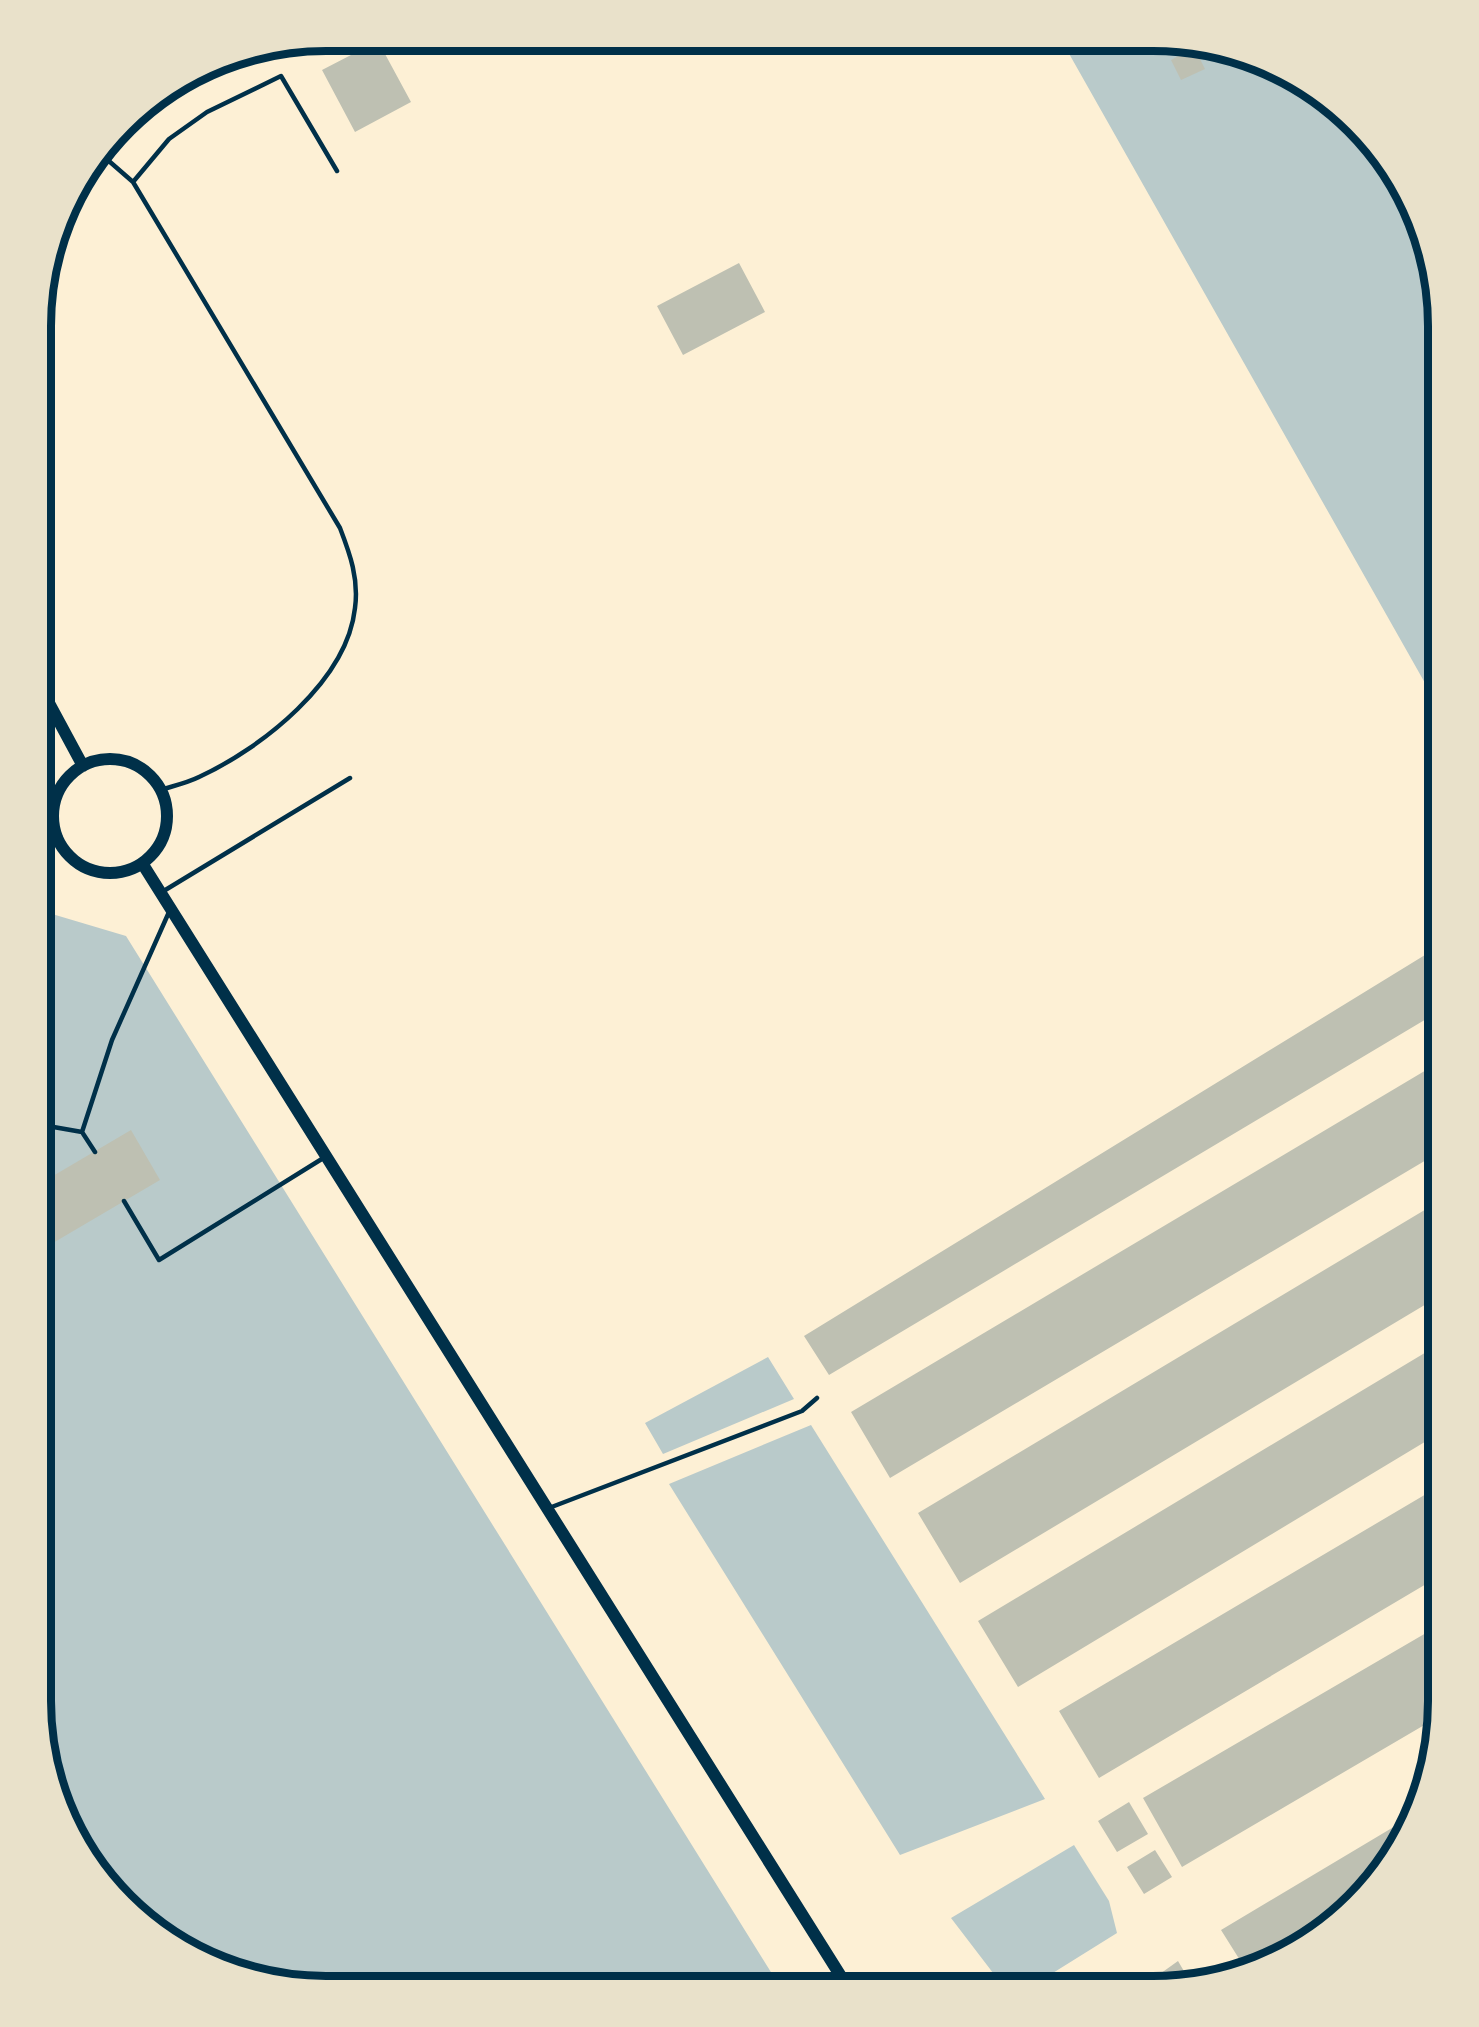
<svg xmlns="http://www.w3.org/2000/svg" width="1479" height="2027" font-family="'Nunito Sans',sans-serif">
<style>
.green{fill:#b9caca}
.building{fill:#bec0b2}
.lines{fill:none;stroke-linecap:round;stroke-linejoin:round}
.service{stroke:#003049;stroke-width:4.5}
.tertiary{stroke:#003049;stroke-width:10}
.secondary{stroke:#003049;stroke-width:12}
.rim{fill:none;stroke:#003049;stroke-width:8}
</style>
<rect width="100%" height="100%" fill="#fdf0d5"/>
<path class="green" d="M1063,43H1190L1262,62L1326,99L1409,200L1438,326V706Z
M42,911L126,936L779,1985L289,1984L167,1938L112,1889L70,1827L41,1701Z
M768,1357L794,1399L663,1454L645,1423Z
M811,1425L1045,1799L900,1855L669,1484Z
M1074,1845L1109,1901L1117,1933L1032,1986H1003L951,1918Z"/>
<path class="building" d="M378,41L411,102L355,132L322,70Z
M1194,47L1205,69L1181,80L1171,60Z
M739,263L765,312L683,355L657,306Z
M1438,947V1012L829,1375L804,1336Z
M1438,1063V1153L890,1478L851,1412Z
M131,1130L160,1180L41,1250V1183Z
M1438,1202V1297L960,1583L918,1513Z
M1438,1345V1434L1018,1687L978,1621Z
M1438,1487V1577L1099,1778L1059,1711Z
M1438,1626V1717L1182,1867L1143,1798Z
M1129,1802L1148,1834L1117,1852L1098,1821Z
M1412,1816L1391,1859L1341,1915L1279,1957L1243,1965L1221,1930Z
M1155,1850L1172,1877L1144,1894L1127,1867Z
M1178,1961L1188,1978L1143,1986Z"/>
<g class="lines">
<path class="service" d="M102,155L133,182L340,528C350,554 359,579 355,608C347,681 262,748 199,777C187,783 173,786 160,790
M133,182L169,139L207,112L281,76L337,171
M162,892L350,778
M42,1125L82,1132L95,1152
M82,1132L112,1040L169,912
M124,1201L159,1260L325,1157
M549,1508L802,1411L817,1398"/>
<path class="tertiary" d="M42,847L58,838"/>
<path class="secondary" d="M42,690L83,766
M53 816a57 57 0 1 1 114 0a57 57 0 1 1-114 0Z
M142,863L847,1986"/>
</g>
<path d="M0 0H1479V2027H0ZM326 51H1153A275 275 0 0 1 1428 326V1701A275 275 0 0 1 1153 1976H326A275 275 0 0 1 51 1701V326A275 275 0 0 1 326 51Z" fill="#e9e1ca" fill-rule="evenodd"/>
<path class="rim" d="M326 51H1153A275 275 0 0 1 1428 326V1701A275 275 0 0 1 1153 1976H326A275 275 0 0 1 51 1701V326A275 275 0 0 1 326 51Z"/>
</svg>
